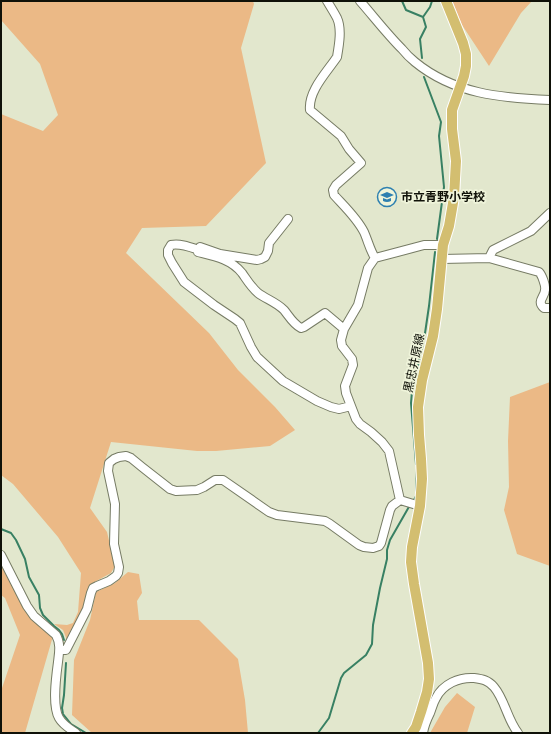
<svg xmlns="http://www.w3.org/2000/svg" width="551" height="734" font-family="'Fira Sans Condensed','Noto Sans JP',sans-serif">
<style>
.green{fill:#ebb986}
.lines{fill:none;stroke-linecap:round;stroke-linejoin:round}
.stream{stroke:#388063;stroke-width:2}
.minor-casing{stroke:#767b64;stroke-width:10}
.major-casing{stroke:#fff;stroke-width:12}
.minor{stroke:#fff;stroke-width:8}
.major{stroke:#d3be70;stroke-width:10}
.labels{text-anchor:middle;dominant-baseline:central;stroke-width:3.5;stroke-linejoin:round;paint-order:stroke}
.poi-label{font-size:12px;font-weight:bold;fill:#0f1108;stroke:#eff4da;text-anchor:start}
.street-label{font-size:12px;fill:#0f1108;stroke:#eff4da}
</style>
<rect width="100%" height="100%" fill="#e2e7cd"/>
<path class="green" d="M1,1H253L254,4L241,48L266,163L206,226L142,228L126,253L209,333L238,370L275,407L295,430L270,446L216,451H197L111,442L90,508L107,532L115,566L111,573L91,584L82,613L67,640L63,630L54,624L67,625L73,623L78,612L81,573L58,537L13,484L1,475V114L43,131L58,115L40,64L1,20Z
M452,1H532L521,13L489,66L462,25Z
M550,382V566L517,554L504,510L509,487L508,441L510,397Z
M1,565L23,607L53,636L25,733H1V691L20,635L5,598L1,595Z
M128,572L139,574L142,593L137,601L139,620H199L238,659L245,700L248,733H92L72,715L74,660L90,620L96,592L115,583Z
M457,693L475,707L467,733H430L445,707Z"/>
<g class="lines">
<path class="stream" d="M402,1L406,10L423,17
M422,58L420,39L426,27L423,17L430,7L432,1
M424,77L441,122L439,136L444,187L437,239
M416,464L411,403L412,391L424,340L429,306L435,252
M413,502L416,496L417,469
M1,529L11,533L16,540L25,559L29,577L39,595L40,608L43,615L54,626L59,630L62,634L64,640
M66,663L64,695L62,708L63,714L71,724L86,733
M318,733L329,718L341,678L344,673L366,655L372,644L373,625L380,588L387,559V550L390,540L410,505"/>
<defs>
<path id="minor" d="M327,1C330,6 334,12 337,18C342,29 339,45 337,57C327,72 308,91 310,110L341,136L349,149L361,163L336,185L333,190L334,195C344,206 357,218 364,232C368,241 370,250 375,258
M360,1C374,17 387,34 402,49C406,54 410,58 415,62C454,94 501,98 550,100
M288,219L269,243L268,251L265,257L261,259L257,260L220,254L200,247L198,252C214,256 231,259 242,273C247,280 251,287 258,293C266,299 276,302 284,310C289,316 293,324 301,328L304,327L325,313L344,329
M199,250C190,247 180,243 171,245L168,250V255L172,263L184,282L214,305L235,319L240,323L251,347L257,357L283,381L317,401L331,407L339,409L351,406
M489,258L493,250L531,231L550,213
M442,259L489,258L539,272C542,275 546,286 545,290C545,297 536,301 544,308H550
M400,500L389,451L382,442L371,432L360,424L356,419L346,393L345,386L353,365L352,359L342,346L341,340L344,329L358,305L368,268L375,258L424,245H443
M400,500L420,506
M1,555L27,606L34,616L56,635C61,644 59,653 58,662C56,677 52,706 59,718C63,725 70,729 76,733
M60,650H66L87,609L91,593L93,588L97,586L109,581L116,576L118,573L119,567L114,544L115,504L108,471L109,463L114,459L119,457L126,456L131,458L142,467L170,489L176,491L197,490L204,487L215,480H223L269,512L277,515L325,521L330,524L359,545L364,547L373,548L379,546L381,543L390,510L392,506L400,500
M423,733C424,726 427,719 430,713C432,708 433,703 436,698C443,684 459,677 474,678C482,679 488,680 494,687C505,700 507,719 518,733"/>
<path id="major" d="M412,733L416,727L421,712L427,692L429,679L428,663L414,584L411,562L412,547L420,506L422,479L421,459L419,435L418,407L422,380L433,336L437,309L443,245L449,226L454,197L456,161L452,129V110L464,76L466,66V54L463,43L446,1"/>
</defs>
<use href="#minor" class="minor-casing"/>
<use href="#major" class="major-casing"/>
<use href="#minor" class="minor"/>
<use href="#major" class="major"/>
</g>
<defs>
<symbol id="school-ring" viewBox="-11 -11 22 22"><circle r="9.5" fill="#eff4da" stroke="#2e80b0" stroke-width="1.5"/><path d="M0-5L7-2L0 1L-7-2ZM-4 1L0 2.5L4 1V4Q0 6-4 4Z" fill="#2e80b0"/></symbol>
</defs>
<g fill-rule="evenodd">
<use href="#school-ring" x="376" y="186" width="22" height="22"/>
</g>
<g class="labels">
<g class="poi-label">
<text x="401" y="197">市立青野小学校</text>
</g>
<g class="street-label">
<text transform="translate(414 363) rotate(-78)">黒忠井原線</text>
</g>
</g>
<rect width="551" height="734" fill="none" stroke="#0f1108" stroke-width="4"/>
</svg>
